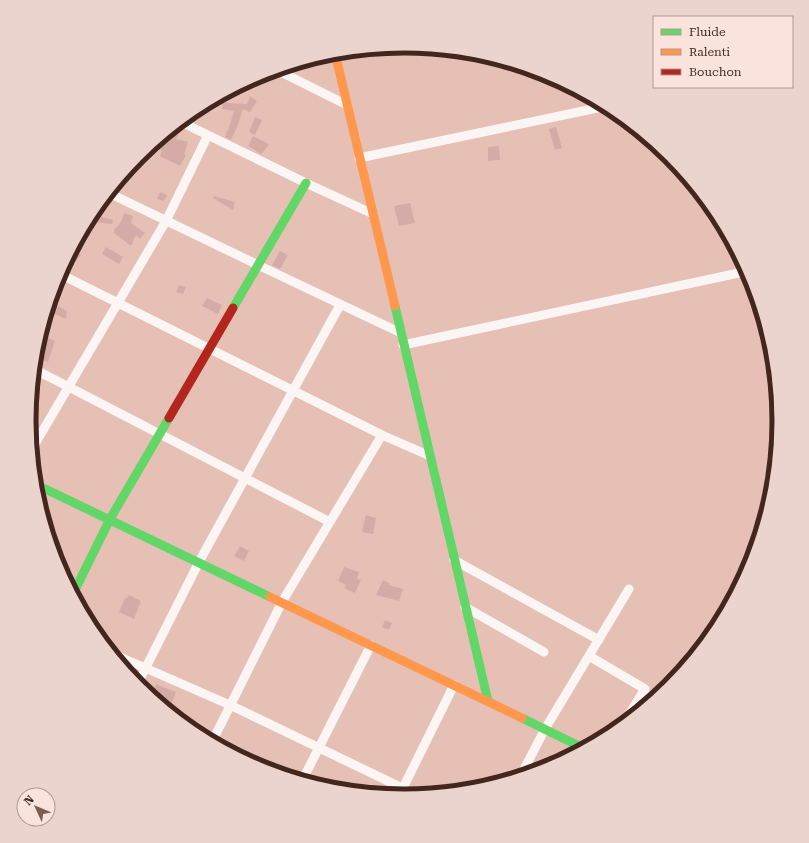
<svg xmlns="http://www.w3.org/2000/svg" width="809" height="843" font-family="'Roboto Serif',serif">
<style>
.building{fill:#d5aba8}
.lines{fill:none;stroke-linecap:round;stroke-linejoin:round}
.street{stroke:#fbf6f4;stroke-width:9}
.fast{stroke:#63d668;stroke-width:9}
.slow{stroke:#ff974d;stroke-width:9}
.jam{stroke:#b3261e;stroke-width:9}
.rim{fill:none;stroke:#43271f;stroke-width:5}
</style>
<rect width="100%" height="100%" fill="#e7c0b5"/>
<path class="building" d="M255,78L248,91L239,86Z
M250,96L257,101L250,112L243,109L237,127L231,140L225,137L227,130L228,131L234,111L222,109L223,102L229,103L247,104Z
M255,117L262,120L255,135L249,132Z
M556,127L562,148L555,150L549,129Z
M172,128L179,132L176,139L188,142L184,155H186L180,166L160,156L162,151L152,145Z
M253,136L269,144L265,150L261,154L248,146Z
M499,146L500,160L488,161V147Z
M160,192L167,195L164,201L157,199Z
M214,196L235,202L233,210L213,198Z
M410,203L415,223L399,226L394,206Z
M124,213L133,216L131,223L145,233L140,239L136,235L131,246L114,233V230L121,222Z
M92,214L113,220L112,224L94,222L88,220Z
M106,247L123,257L119,264L102,254Z
M73,249L81,255L76,261L69,256Z
M280,251L288,255L280,269L272,265Z
M179,285L186,287L183,294L176,292Z
M207,298L222,305L218,314L202,306Z
M50,301L67,311L66,319L48,311Z
M40,334L55,341L48,362L35,357L36,348Z
M366,515L376,518L373,534L362,532Z
M240,546L249,551L244,561L234,556Z
M344,567L359,572L357,579L361,580L355,593L344,588L346,585L338,581Z
M383,580L389,583V585L403,589L399,601L376,595Z
M129,595L141,601L134,619L119,612L125,598H127Z
M385,620L392,623L389,630L382,627Z
M156,684L176,692L171,705L153,699L150,696Z"/>
<g class="lines">
<path class="street" d="M277,70L347,105
M181,122L306,183L373,214
M359,158L607,106
M109,193L258,265L401,333
M60,274L382,435L430,456
M403,345L748,271
M34,369L330,522
M32,449L166,221L208,135
M454,560L599,640
M465,607L544,652
M111,653L230,705L419,796
M589,656L645,689L622,726
M137,685L199,562L340,305
M212,742L282,602L382,435
M520,777L545,729L629,589
M302,781L371,645
M399,796L454,685"/>
<path class="fast" d="M395,306L488,701
M233,308L306,183
M35,484L270,597
M73,594L110,519L169,418
M522,718L585,749"/>
<path class="slow" d="M335,53L395,306
M270,597L522,718"/>
<path class="jam" d="M169,418L233,308"/>
</g>
<path d="M0 0H809V843H0ZM36 421a368 368 0 1 1 736 0a368 368 0 1 1-736 0Z" fill="#ecd4ce" fill-rule="evenodd"/>
<path class="rim" d="M36 421a368 368 0 1 1 736 0a368 368 0 1 1-736 0Z"/>
<rect x="653" y="16" width="140" height="72" fill="#fbe3dd" stroke="#b19891"/>
<rect x="661" y="29" width="20" height="6" fill="#63d668" stroke="#b19891"/>
<text x="689" y="36" font-size="12" fill="#43271f">Fluide</text>
<rect x="661" y="49" width="20" height="6" fill="#ff974d" stroke="#b19891"/>
<text x="689" y="56" font-size="12" fill="#43271f">Ralenti</text>
<rect x="661" y="69" width="20" height="6" fill="#b3261e" stroke="#b19891"/>
<text x="689" y="76" font-size="12" fill="#43271f">Bouchon</text>
<g transform="translate(36 807) rotate(314)"><circle r="19" fill="#fbe3dd" stroke="#b19891"/>
<path d="M0-3L7 15L0 10L-7 15Z" fill="#7c5d54"/>
<text y="-6" font-size="11" font-weight="bold" text-anchor="middle" fill="#43271f">N</text>
</g>
</svg>
